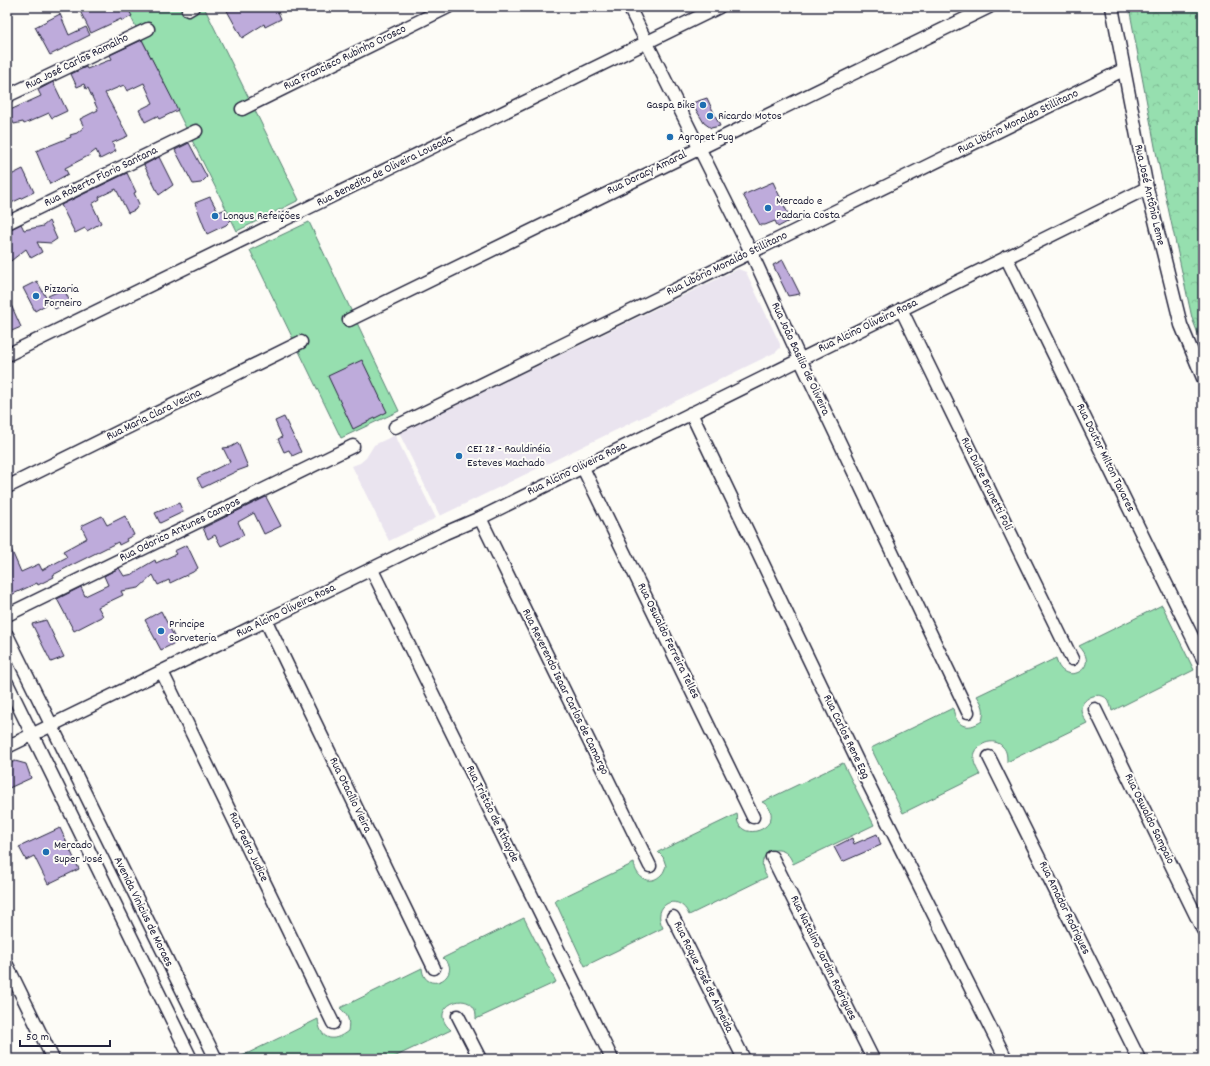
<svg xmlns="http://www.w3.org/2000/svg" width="1210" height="1066" font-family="Dekko,sans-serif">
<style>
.built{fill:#eae4ef}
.green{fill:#96dfaf;stroke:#5c8075}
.forest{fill:url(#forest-crowns);stroke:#5c8075}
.building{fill:#beabdb;stroke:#22223b}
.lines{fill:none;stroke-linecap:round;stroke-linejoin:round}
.minor-casing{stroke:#22223b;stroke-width:15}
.minor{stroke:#fdfcf7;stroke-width:12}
.poi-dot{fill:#1f6fb2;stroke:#fdfcf7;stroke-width:1.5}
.labels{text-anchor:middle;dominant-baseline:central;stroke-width:4;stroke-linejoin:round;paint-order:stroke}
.street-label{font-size:12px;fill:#22223b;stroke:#fdfcf7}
.poi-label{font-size:12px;fill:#22223b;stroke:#fdfcf7;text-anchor:start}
</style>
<defs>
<pattern id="forest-crowns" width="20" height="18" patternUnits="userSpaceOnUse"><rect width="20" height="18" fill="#96dfaf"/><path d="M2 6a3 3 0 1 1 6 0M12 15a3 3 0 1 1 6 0" fill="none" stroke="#81bf97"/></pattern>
</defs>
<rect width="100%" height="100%" fill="#fdfcf7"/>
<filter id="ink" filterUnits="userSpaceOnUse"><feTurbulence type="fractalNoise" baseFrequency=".025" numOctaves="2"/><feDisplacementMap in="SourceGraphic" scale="8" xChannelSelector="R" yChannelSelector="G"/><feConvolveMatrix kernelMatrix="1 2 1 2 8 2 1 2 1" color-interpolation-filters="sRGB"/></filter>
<g filter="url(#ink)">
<path class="built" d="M738,269L746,272L780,344V348L776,352L440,516L399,433Z
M395,435L436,518L389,541L352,466L360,463L366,458L374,445Z"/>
<path class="green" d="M126,7H204L299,200L237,231Z
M309,222L399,411L341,438L250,250Z
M1162,605L1194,670L1112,711C1111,707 1110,702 1107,699C1100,691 1083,697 1081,708C1081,714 1084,718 1087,723L1007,762C1007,757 1007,751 1003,747C994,736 975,744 974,757C973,763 977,769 980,775L903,813L871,748L953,708C956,727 967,731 982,721C985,710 983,705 977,696L1056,658C1061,688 1103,670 1079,646Z
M843,763L874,825L793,864C785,837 750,853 767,877L689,915C679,891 650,904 663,928L585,966L555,901L634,863C636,878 650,887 662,874C664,872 665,868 666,866L663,857L658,852L737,814C738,816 737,821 738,823C747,842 780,826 769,808C768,806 764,803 762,802Z
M524,918L556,982L476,1019C476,1016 476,1012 475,1010C466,989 426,1009 451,1030L390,1059H368C362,1052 353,1054 346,1059H236L318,1019C320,1039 332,1044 348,1031C350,1020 348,1015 340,1008L422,968C424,993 454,981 449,965C448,963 445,960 443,958Z"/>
<path class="forest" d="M1129,7H1203V347L1192,318L1156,152Z"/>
<path class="building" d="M78,7H127L132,16L122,21L121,19L91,33Z
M225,7H276L281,19L265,27L264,24L242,38Z
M60,14L69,35L86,27L90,35L50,55L35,27Z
M142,40L178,110L159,119L157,116L145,122L139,110L153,103L144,83L127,91L124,85L105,93L128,136L112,143L116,151L100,159L96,150L88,156L65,168L68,174L50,184L36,151L71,137L70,135L77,133L84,127L80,119L98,110L88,88L86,89L84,84L77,87L71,74L86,67L87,69L112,59L110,55Z
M53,82L67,111L52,118L49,113L24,124L23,122L14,124L8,111L41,96L38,90Z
M707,98L720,126L711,128L704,123L692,103Z
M189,143L207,177L201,183L193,184L175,150Z
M159,157L173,185L159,195L144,165Z
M23,169L34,192L7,205V177Z
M127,173L136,192L134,193L139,204L135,210L128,213L116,189L99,197L100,199L92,204L101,223L87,231L85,228L75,233L61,205Z
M773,182L791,220L778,227L775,221L765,225H760L743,195Z
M210,197L218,212L226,209L231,220L226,225L207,234L195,203Z
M49,221L57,239L51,243L37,242L42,252L31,258L26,249L7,264V231L21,224L24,230L43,226Z
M783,260L800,294L788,296L773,265Z
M37,281L49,303L35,311L23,288Z
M64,289L70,302L55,309L48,296Z
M7,296L21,327L7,333Z
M362,360L387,412L353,429L328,376Z
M284,417L301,452L292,456L289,450L284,452L278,439L282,437L275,421Z
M238,443L248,467L237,471L202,488L197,478L230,462L223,448L231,447Z
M266,497L281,526L264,534L254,513L238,522L244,535L221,546L215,535L208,539L203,528Z
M179,503L183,512L160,523L155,513Z
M102,516L107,525L125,516L134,535L126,539L127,541L119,545L118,542L70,566L53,575L54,577L38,585L37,583L11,595L7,587V540L21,572L39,564L42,570L67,557L63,551L87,538L81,526Z
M187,545L198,568L193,572L170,583L169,580L158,585L153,575L139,588L121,591L123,595L98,607L103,616L74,631L57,599L81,587L85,596L108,585L104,576L119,568L124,576L133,574L138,570L155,560L156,563L176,554L174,551Z
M161,611L177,642L161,650L145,620Z
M46,620L64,657L51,662L32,624Z
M15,761L26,764L31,778L7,789V765Z
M60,828L79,869L48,884L34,856L26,860L19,847Z
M877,834L881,845L842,862L834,847L852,838L854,844Z"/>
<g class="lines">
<defs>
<path id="minor" d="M629,7L751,252L800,359L968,712
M1112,7L1147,188L1181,325L1203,378
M188,10L193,7
M7,96L148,29
M242,109L448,7
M7,223L196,131
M1006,257L1203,659
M901,309L1072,659
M349,320L989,7
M7,355L719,7
M691,413L866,779L1006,1059
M395,427L1123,70
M582,466L753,817
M7,487L301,342
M480,518L650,866
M372,570L612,1059
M7,615L353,446
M266,621L434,968
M7,635L216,1059
M162,672L333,1023
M7,683L191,1059
M1095,709L1203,930
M7,747L445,533L480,518L1147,188
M989,757L1139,1059
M772,857L873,1059
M673,917L744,1059
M7,965L53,1059
M458,1016L480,1059"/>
</defs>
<use href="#minor" class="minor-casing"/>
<use href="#minor" class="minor"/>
</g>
</g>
<g class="poi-dot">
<circle cx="703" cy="105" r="4"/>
<circle cx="710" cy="116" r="4"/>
<circle cx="670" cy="137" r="4"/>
<circle cx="768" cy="208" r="4"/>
<circle cx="215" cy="216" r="4"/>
<circle cx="36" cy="296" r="4"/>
<circle cx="459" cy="456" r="4"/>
<circle cx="161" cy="631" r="4"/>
<circle cx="46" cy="852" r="4"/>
</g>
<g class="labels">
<g class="street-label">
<text transform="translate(345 58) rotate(-26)">Rua Francisco Rubinho Orosco</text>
<text transform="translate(77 62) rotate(-26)">Rua José Carlos Ramalho</text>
<text transform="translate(1018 122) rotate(-26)">Rua Libório Monaldo Stillitano</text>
<text transform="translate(385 171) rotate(-26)">Rua Benedito de Oliveira Lousada</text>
<text transform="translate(647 173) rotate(-26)">Rua Doracy Amaral</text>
<text transform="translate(101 177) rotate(-26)">Rua Roberto Florio Santana</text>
<text transform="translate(1149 195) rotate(77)">Rua José Antônio Leme</text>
<text transform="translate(727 264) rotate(-26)">Rua Libório Monaldo Stillitano</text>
<text transform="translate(868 326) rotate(-26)">Rua Alcino Oliveira Rosa</text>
<text transform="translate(800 359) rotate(65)">Rua João Basilio de Oliveira</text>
<text transform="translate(154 415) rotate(-26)">Rua Maria Clara Vecina</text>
<text transform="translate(1105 458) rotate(64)">Rua Doutor Milton Tavares</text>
<text transform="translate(577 469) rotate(-26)">Rua Alcino Oliveira Rosa</text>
<text transform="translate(986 484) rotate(64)">Rua Dulce Brunetti Poli</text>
<text transform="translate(180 530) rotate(-26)">Rua Odorico Antunes Campos</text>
<text transform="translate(286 611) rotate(-26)">Rua Alcino Oliveira Rosa</text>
<text transform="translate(668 641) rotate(64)">Rua Oswaldo Ferreira Telles</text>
<text transform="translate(565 692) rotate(64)">Rua Reverendo Isaar Carlos de Camargo</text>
<text transform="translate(846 737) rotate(64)">Rua Carlos Rene Egg</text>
<text transform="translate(350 795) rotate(64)">Rua Otacílio Vieira</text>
<text transform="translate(492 814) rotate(64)">Rua Tristão de Athayde</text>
<text transform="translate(1149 819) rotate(64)">Rua Oswaldo Sampaio</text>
<text transform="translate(248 847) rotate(64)">Rua Pedro Judice</text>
<text transform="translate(1064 908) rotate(64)">Rua Amador Rodrigues</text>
<text transform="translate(143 912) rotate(64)">Avenida Vinicius de Moraes</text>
<text transform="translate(823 958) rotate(64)">Rua Natalino Jardim Rodrigues</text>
<text transform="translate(703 977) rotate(64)">Rua Roque José de Almeida</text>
</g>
<g class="poi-label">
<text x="695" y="105" text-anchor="end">Gaspa Bike</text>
<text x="718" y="116">Ricardo Motos</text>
<text x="678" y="137">Agropet Pug</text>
<text x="776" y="201">Mercado e<tspan x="776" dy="14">Padaria Costa</tspan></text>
<text x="223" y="216">Longus Refeições</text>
<text x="44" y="289">Pizzaria<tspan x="44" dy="14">Forneiro</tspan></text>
<text x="467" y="449">CEI 28 - Rauldinéia<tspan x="467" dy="14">Esteves Machado</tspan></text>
<text x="169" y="624">Principe<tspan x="169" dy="14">Sorveteria</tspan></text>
<text x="54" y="845">Mercado<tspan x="54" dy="14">Super José</tspan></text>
</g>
</g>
<rect width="1210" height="1066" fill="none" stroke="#fdfcf7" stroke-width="24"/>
<rect x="12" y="12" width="1186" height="1042" fill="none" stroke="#22223b" stroke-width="1.5" filter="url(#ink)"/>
<path d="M20 1040v6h90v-6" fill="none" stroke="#22223b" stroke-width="2"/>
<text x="26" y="1040" font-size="12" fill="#22223b" stroke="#fdfcf7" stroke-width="3" paint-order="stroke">50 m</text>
</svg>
